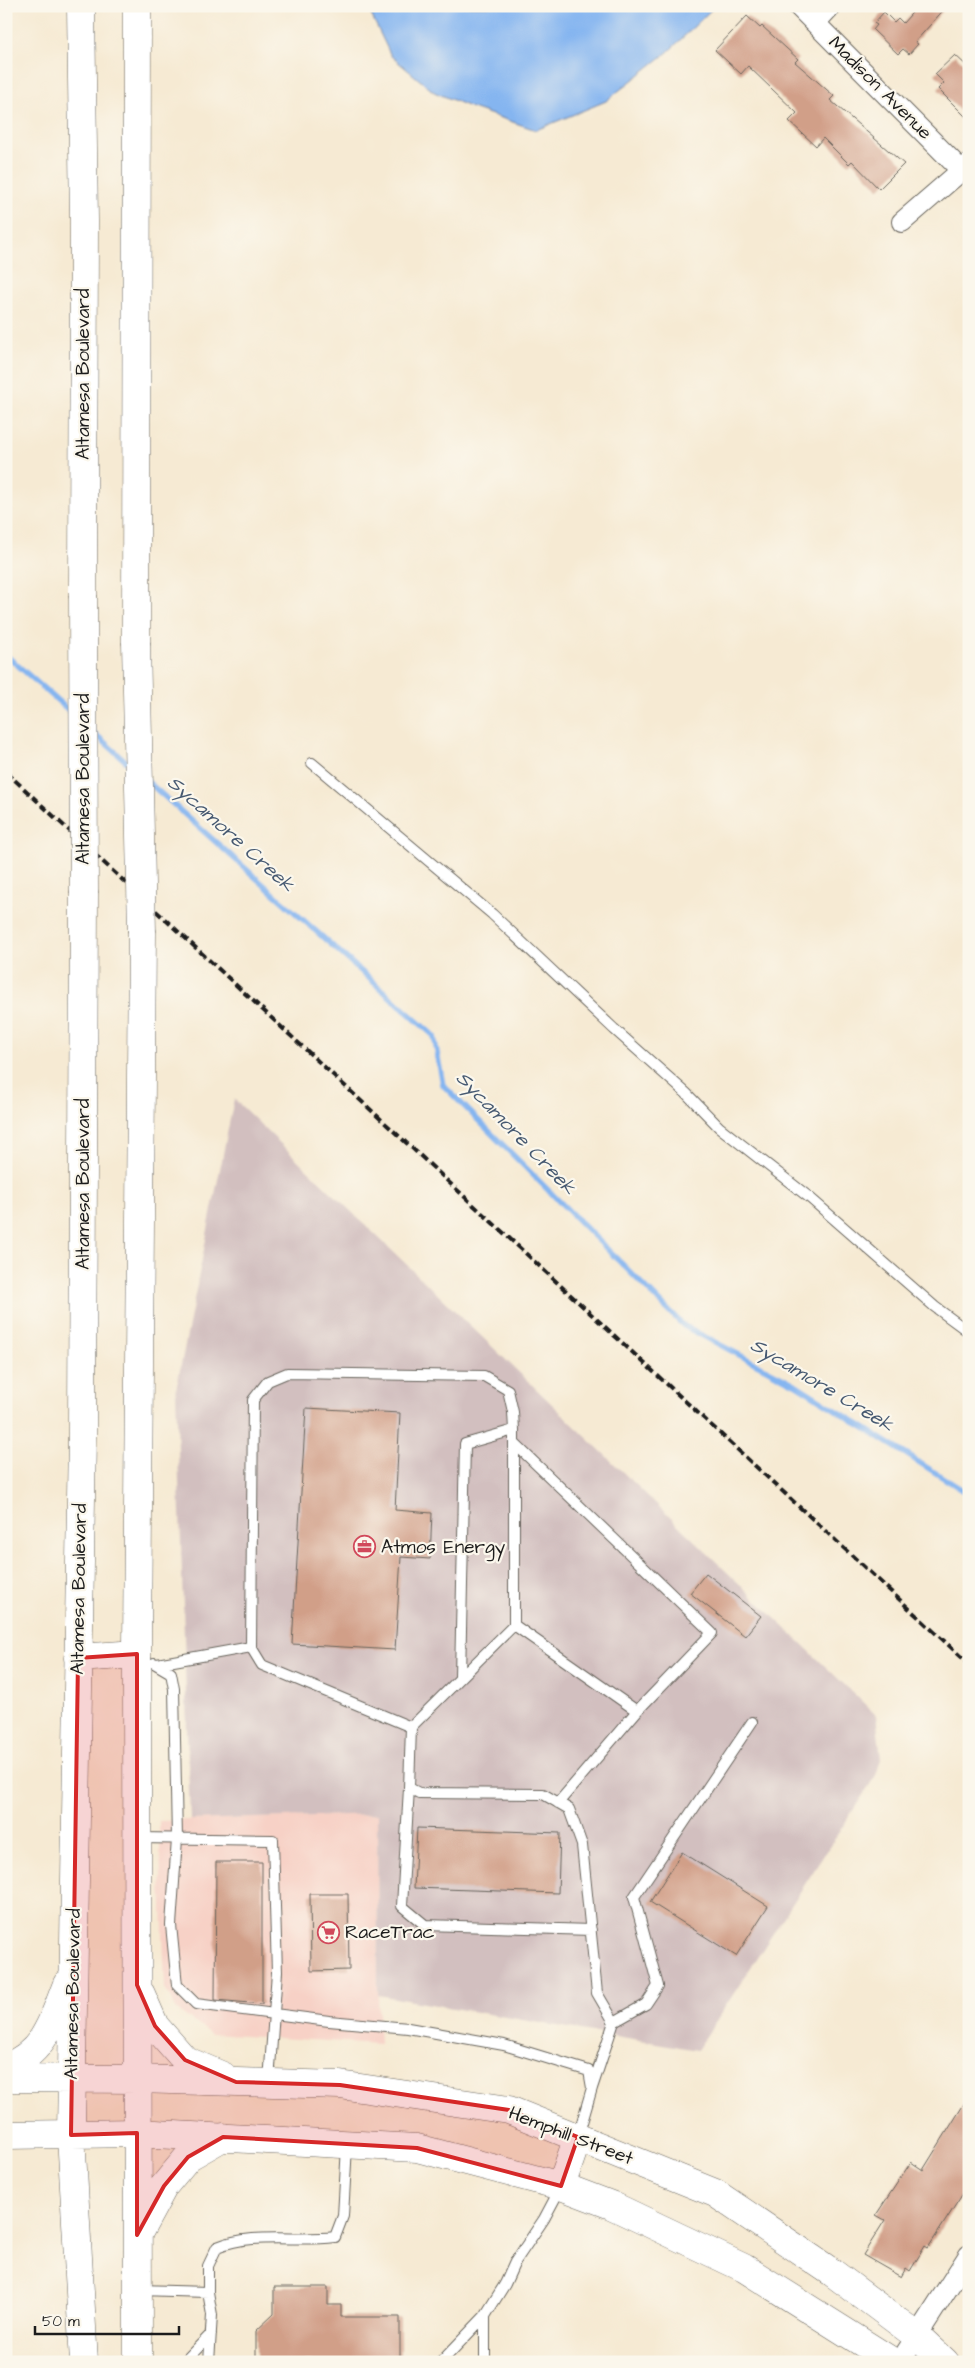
<svg xmlns="http://www.w3.org/2000/svg" width="975" height="2368" font-family="'Architects Daughter',sans-serif">
<style>
.built{fill:#f7d1c6}
.industrial{fill:#d2bfbf}
.water{fill:#85b5f0;stroke:#506886}
.lines{fill:none;stroke-linecap:round;stroke-linejoin:round}
.stream{stroke:#85b5f0;stroke-width:5.5}
.building{fill:#d19f88}
.lane-casing{stroke:#68645c;stroke-width:12}
.street-casing{stroke:#68645c;stroke-width:22}
.secondary-casing{stroke:#68645c;stroke-width:29}
.lane{stroke:#fff;stroke-width:10}
.street{stroke:#fff;stroke-width:20}
.secondary{stroke:#fff;stroke-width:28}
.rail{stroke:#1c1c1c;stroke-width:4;stroke-dasharray:8 4;stroke-linecap:butt}
.secondary-bridge-casing{stroke:#68645c;stroke-width:29;stroke-linecap:butt}
.secondary-bridge{stroke:#fff;stroke-width:28}
.marked{fill:#d62828;fill-opacity:0.2;stroke:#d62828;stroke-width:4;stroke-linejoin:round}
.labels{text-anchor:middle;dominant-baseline:central;stroke-width:4.5;stroke-linejoin:round;paint-order:stroke}
.street-label{font-size:19px;fill:#1c1c1c;stroke:#fbf7ec}
.poi-label{font-size:19px;fill:#1c1c1c;stroke:#fbf7ec;text-anchor:start}
.water-label{font-size:20px;font-style:italic;fill:#465971;stroke:#fbf7ec}
</style>
<rect width="100%" height="100%" fill="#fbf7ec"/>
<filter id="ink" filterUnits="userSpaceOnUse"><feTurbulence type="fractalNoise" baseFrequency=".02" numOctaves="2"/><feDisplacementMap in="SourceGraphic" scale="10" xChannelSelector="R" yChannelSelector="G"/><feConvolveMatrix kernelMatrix="1 2 1 2 8 2 1 2 1" color-interpolation-filters="sRGB"/></filter>
<filter id="wash" filterUnits="userSpaceOnUse"><feTurbulence type="fractalNoise" baseFrequency=".0096" numOctaves="4" result="noise"/><feDisplacementMap in="SourceGraphic" scale="20" xChannelSelector="R" yChannelSelector="G"/><feGaussianBlur stdDeviation="1.12" result="paint"/><feColorMatrix in="noise" values="0 0 0 0 0 0 0 0 0 0 0 0 0 0 0 0 0 1.4 0 .05"/><feComposite in="paint" operator="in"/></filter>
<g filter="url(#wash)">
<rect width="100%" height="100%" fill="#f6ead3"/>
<path class="built" d="M377,1814L378,1995L380,2044L211,2034L177,2010L165,1989L159,1821Z"/>
<path class="industrial" d="M234,1099L876,1715L881,1759L876,1775L697,2050L378,1995L377,1814L190,1820L176,1390Z"/>
<path class="water" d="M367,6H715L669,51L606,101L536,130L472,108L434,92L391,56Z"/>
<g class="lines">
<path class="stream" d="M6,655L75,716
M93,732L129,764
M147,781L434,1036L443,1085L684,1326L795,1384L969,1494"/>
</g>
<g id="blocks">
<path class="building" d="M918,6H947L915,42L918,44L909,54L903,49L898,54L873,30L877,25L874,23L884,12L894,22L898,18L903,23Z
M747,16L760,28L762,26L798,59L795,62L834,96L830,100L904,164L879,189L852,161L849,164L823,138L816,146L789,121L797,113L748,66L741,74L715,50Z
M955,55L969,68V120L938,89L944,83L935,74Z
M306,1408L400,1413L395,1510L432,1513L430,1559L401,1557L395,1650L292,1644Z
M706,1573L761,1616L745,1636L690,1593Z
M417,1828L560,1833L558,1893L414,1888Z
M682,1852L768,1906L736,1956L650,1902Z
M216,1862H262V2004L215,2000Z
M310,1894H348L349,1970L311,1971Z
M969,2096V2184L928,2248L925,2246L910,2271L906,2268L901,2277L863,2255L885,2220L876,2215L911,2162L923,2170Z
M274,2287H328V2305H341V2317H400V2362H256V2331L274,2314Z"/>
</g>
</g>
<g filter="url(#ink)">
<use href="#blocks" fill-opacity="0" stroke="#68645c" stroke-width="1"/>
<g class="lines">
<defs>
<path id="lane" d="M312,763L492,914L614,1029L686,1093L719,1127L810,1198L935,1307L969,1332
M514,1443L712,1633L637,1711
M514,1625L637,1711L558,1803
M154,1663L171,1673L174,1689L177,1839L171,1925L177,1985L196,2004L329,2021L408,2028L504,2045L589,2071L592,2088L578,2136
M157,1664L251,1647L253,1400L268,1381L287,1373L484,1376L508,1390L513,1412L514,1430V1625L411,1727L262,1665L251,1647
M460,1677L465,1444L514,1430
M411,1727L409,1788L419,1793L543,1794L569,1809L582,1845L597,1993L614,2022L592,2088
M409,1788L402,1906L425,1925L591,1930
M138,1838L273,1840L277,1972L269,2081
M614,2022L646,2004L658,1986L634,1897L752,1722
M139,2290L208,2292L212,2315L209,2362
M208,2292V2266L217,2247C253,2232 296,2242 335,2237L343,2216L347,2146
M187,2362L188,2358L211,2334
M441,2362L485,2316
M485,2362V2316L505,2284L515,2262L544,2219L561,2187"/>
<path id="street" d="M798,6L961,170
M815,23L831,6
M902,222L969,164
M900,2362L969,2255"/>
<path id="secondary" d="M81,6L84,221L83,595
M136,642L137,6
M84,893L82,1435L71,2135L84,2362
M78,1658L137,1654
M141,1994L155,2026L185,2060L223,2076
M6,2067C45,2053 53,2019 67,1984
M6,2078L137,2079L340,2085L509,2110L715,2193L833,2273L917,2336L945,2362
M6,2135L137,2133L417,2148L561,2186L611,2205L744,2268L893,2362
M561,2186L578,2137
M139,2232L164,2186L188,2157L223,2137
M138,2362L137,1654L142,932"/>
</defs>
<use href="#lane" class="lane-casing"/>
<use href="#street" class="street-casing"/>
<use href="#secondary" class="secondary-casing"/>
<use href="#lane" class="lane"/>
<use href="#street" class="street"/>
<use href="#secondary" class="secondary"/>
<path class="rail" d="M6,772L969,1664"/>
<defs>
<path id="secondary-bridge" d="M83,595L84,893
M136,642L142,932"/>
</defs>
<use href="#secondary-bridge" class="secondary-bridge-casing"/>
<use href="#secondary-bridge" class="secondary-bridge"/>
</g>
</g>
<path class="marked" d="M137,1654V1985L155,2026L185,2060L236,2082L340,2085L509,2110L578,2137L561,2186L417,2148L223,2137L188,2157L164,2186L137,2235V2133L71,2135L78,1658Z"/>
<defs>
<symbol id="office-ring" viewBox="-11 -11 22 22"><circle r="9.5" fill="#fbf7ec" stroke="#d1495b" stroke-width="1.5"/><path d="M-6-3h4V-5.5h4V-3h4V5H-6ZM-1-4.5V-3h2v-1.5ZM-6 0V1H6V0Z" fill="#d1495b"/></symbol>
<symbol id="supermarket-ring" viewBox="-11 -11 22 22"><circle r="9.5" fill="#fbf7ec" stroke="#d1495b" stroke-width="1.5"/><path d="M-6-5.5h2.5l.6 2H6L4.5 2H-2.5L-4.4-4H-6ZM-1.5 3.2a1.3 1.3 0 1 0 .1 0ZM3 3.2a1.3 1.3 0 1 0 .1 0Z" fill="#d1495b"/></symbol>
</defs>
<g fill-rule="evenodd">
<use href="#office-ring" x="352" y="1534" width="25" height="25"/>
<use href="#supermarket-ring" x="316" y="1920" width="25" height="25"/>
</g>
<g class="labels">
<g class="street-label">
<text transform="translate(880 88) rotate(45)">Madison Avenue</text>
<text transform="translate(83 374) rotate(-90)">Altamesa Boulevard</text>
<text transform="translate(83 779) rotate(-90)">Altamesa Boulevard</text>
<text transform="translate(83 1184) rotate(-90)">Altamesa Boulevard</text>
<text transform="translate(79 1589) rotate(-89)">Altamesa Boulevard</text>
<text transform="translate(73 1994) rotate(-89)">Altamesa Boulevard</text>
<text transform="translate(571 2136) rotate(21)">Hemphill Street</text>
</g>
<g class="poi-label">
<text x="381" y="1547">Atmos Energy</text>
<text x="345" y="1932">RaceTrac</text>
</g>
<g class="water-label">
<text transform="translate(231 834) rotate(42)">Sycamore Creek</text>
<text transform="translate(516 1133) rotate(46)">Sycamore Creek</text>
<text transform="translate(822 1385) rotate(31)">Sycamore Creek</text>
</g>
</g>
<rect width="975" height="2368" fill="none" stroke="#fbf7ec" stroke-width="25"/>
<path d="M35 2326v8h144v-8" fill="none" stroke="#1c1c1c" stroke-width="2.5"/>
<text x="42" y="2326" font-size="15" fill="#1c1c1c" stroke="#fbf7ec" stroke-width="4" paint-order="stroke">50 m</text>
</svg>
